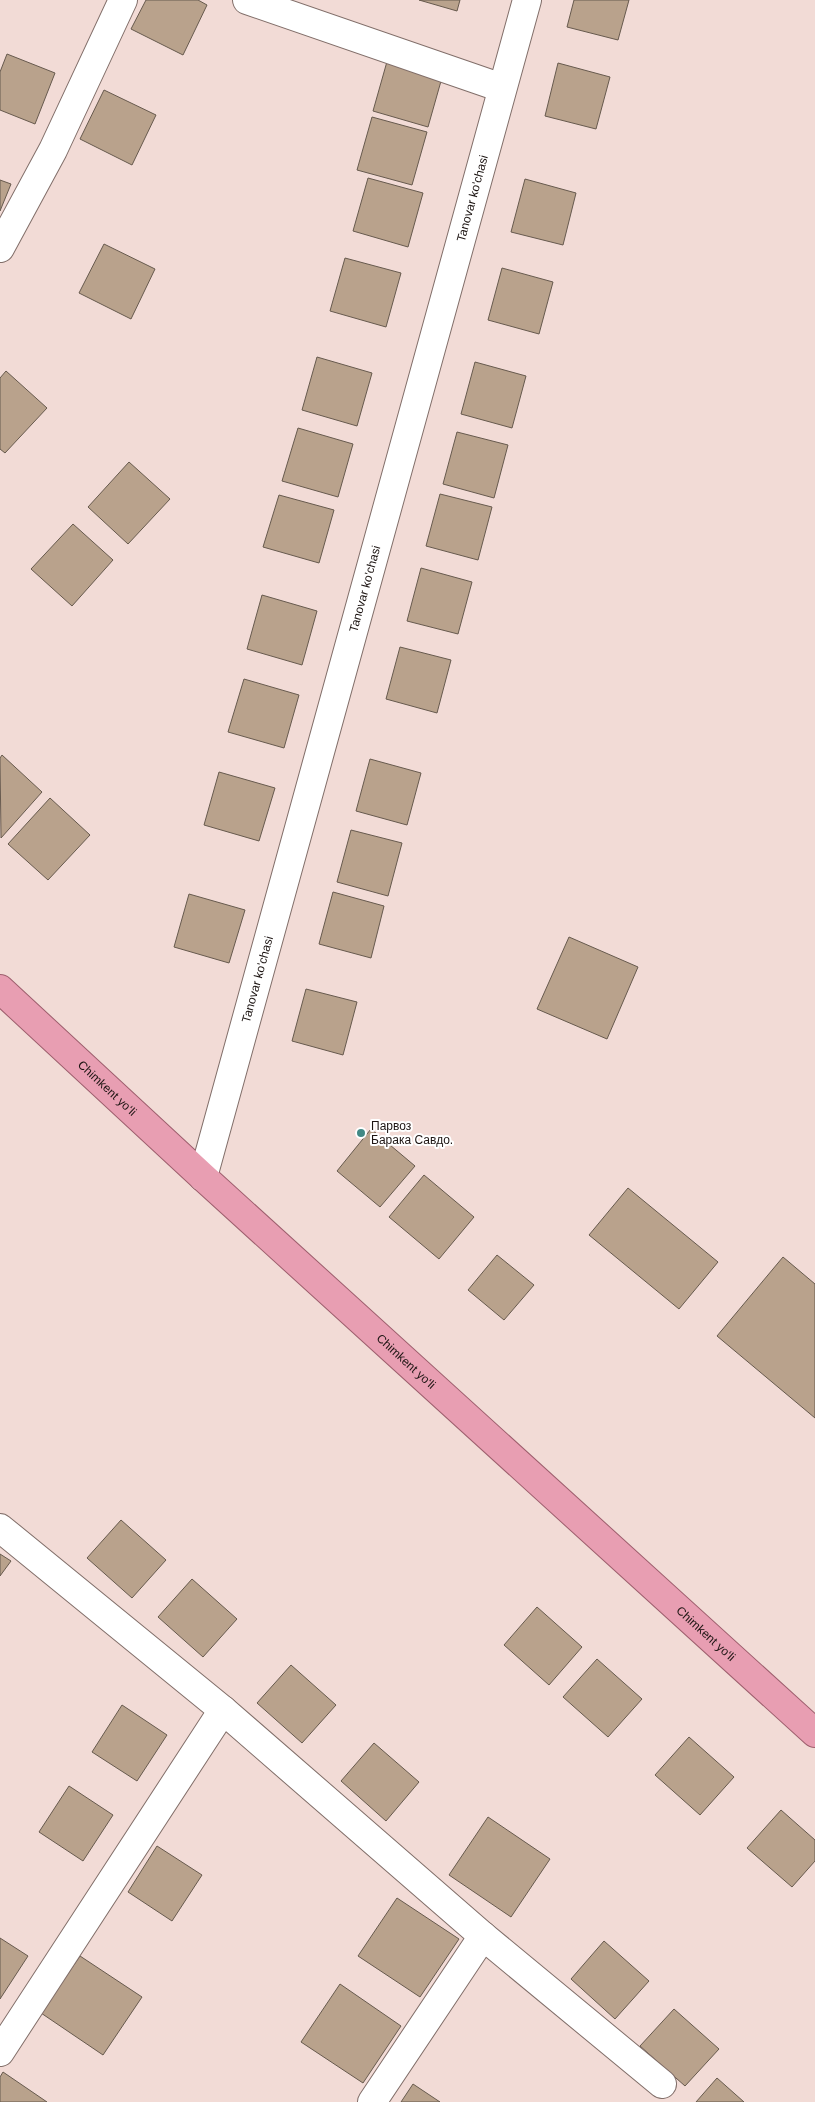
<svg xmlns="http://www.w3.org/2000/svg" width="815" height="2102" font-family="Arial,sans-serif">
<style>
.building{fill:#b9a28c;stroke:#675a4e}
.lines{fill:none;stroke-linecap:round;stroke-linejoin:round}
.minor-casing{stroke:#816e69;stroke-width:30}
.trunk-casing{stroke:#9d5e6d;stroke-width:30}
.minor{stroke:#fff;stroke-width:28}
.trunk{stroke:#e89eb2;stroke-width:28}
.poi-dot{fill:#418985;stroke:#fff;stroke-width:2}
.labels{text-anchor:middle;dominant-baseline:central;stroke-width:4;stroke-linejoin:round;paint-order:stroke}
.street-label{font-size:12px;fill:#1d1513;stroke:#fff}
.poi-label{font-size:12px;fill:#1d1513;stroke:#fff;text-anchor:start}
</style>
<rect width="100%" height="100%" fill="#f2dbd6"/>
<path class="building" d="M146,0H198L207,5L183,55L131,29Z
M419,0H460L457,11Z
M574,0H629L618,40L567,27Z
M7,54L55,73L35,124L0,110V72Z
M388,58L443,74L428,127L373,111Z
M558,63L610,77L596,129L545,116Z
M104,90L156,115L132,165L80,139Z
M372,117L427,132L412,185L357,170Z
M368,178L423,193L408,247L353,231Z
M525,179L576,193L563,245L511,232Z
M0,180L11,184L0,211Z
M104,244L155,269L131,319L79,293Z
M345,258L401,273L386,327L330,311Z
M502,268L553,282L539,334L488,320Z
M317,357L372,373L357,426L302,410Z
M475,362L526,376L512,428L461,414Z
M6,371L47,408L5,453L0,449V378Z
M298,428L353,444L338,497L282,481Z
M457,432L508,445L494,498L443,484Z
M129,462L170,499L128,544L88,507Z
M440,494L492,507L478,560L426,546Z
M279,495L334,510L319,563L263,547Z
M73,524L113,560L72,606L31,569Z
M421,568L472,582L458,634L407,621Z
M262,595L317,611L302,665L247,649Z
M400,647L451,660L437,713L386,699Z
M244,679L299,695L284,748L228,732Z
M2,755L42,792L1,838L0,758Z
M370,759L421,773L407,825L356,811Z
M219,772L275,788L259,841L204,825Z
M50,798L90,835L48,880L8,844Z
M351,830L402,843L388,896L337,882Z
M333,892L384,906L371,958L319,944Z
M189,894L245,910L229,963L174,947Z
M569,937L638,967L607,1039L537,1009Z
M306,989L357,1002L343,1055L292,1041Z
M371,1129L415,1166L380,1207L337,1171Z
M424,1175L474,1217L439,1259L389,1217Z
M628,1188L718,1262L679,1309L589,1235Z
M497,1255L534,1285L504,1320L468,1290Z
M783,1257L815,1284V1418L717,1336Z
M121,1520L166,1560L132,1598L87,1558Z
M0,1554L11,1561L0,1576Z
M192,1579L237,1619L203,1657L158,1617Z
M537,1607L582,1647L549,1685L504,1645Z
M597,1659L642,1699L608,1737L563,1697Z
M291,1665L336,1705L302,1743L257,1703Z
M122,1705L167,1735L137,1781L92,1752Z
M689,1737L734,1777L700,1815L655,1775Z
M374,1743L419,1782L386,1821L341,1781Z
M69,1786L113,1815L83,1861L39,1832Z
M781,1810L815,1840V1861L792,1887L747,1848Z
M488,1817L550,1859L511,1917L449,1875Z
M157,1846L202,1875L172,1921L128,1892Z
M397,1898L459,1939L420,1997L358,1956Z
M0,1938L28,1956L0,1999Z
M604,1941L649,1981L615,2019L571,1979Z
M80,1956L142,1997L103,2055L41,2013Z
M340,1984L401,2026L363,2083L301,2042Z
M674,2009L719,2049L685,2086L640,2046Z
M3,2072L47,2102H0V2077Z
M717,2078L744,2102H696Z
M413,2084L440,2102H401Z"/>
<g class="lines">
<defs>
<g id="minor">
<path d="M247,0L502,88"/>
<path d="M0,248L53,150L123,0"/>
<path id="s1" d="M203,1177L527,0"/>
<path d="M0,1528L223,1710L483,1936L662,2084"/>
<path d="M0,2052L223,1710"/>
<path d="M372,2102L483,1936"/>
</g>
<g id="trunk">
<path id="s2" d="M0,989L203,1177L815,1733"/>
</g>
</defs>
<use href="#minor" class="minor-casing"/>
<use href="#trunk" class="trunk-casing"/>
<use href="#minor" class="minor"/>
<use href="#trunk" class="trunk"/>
</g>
<circle class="poi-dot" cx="361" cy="1133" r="5"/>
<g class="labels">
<g class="street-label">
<text stroke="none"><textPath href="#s1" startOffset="1015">Tanovar ko'chasi</textPath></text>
<text stroke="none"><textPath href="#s1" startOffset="610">Tanovar ko'chasi</textPath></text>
<text stroke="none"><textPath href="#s1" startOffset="205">Tanovar ko'chasi</textPath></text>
<text stroke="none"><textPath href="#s2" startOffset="146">Chimkent yo‘li</textPath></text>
<text stroke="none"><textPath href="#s2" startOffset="551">Chimkent yo‘li</textPath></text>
<text stroke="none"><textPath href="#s2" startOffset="956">Chimkent yo‘li</textPath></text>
</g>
<g class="poi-label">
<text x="371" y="1126">Парвоз<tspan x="371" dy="14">Барака Савдо.</tspan></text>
</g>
</g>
</svg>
